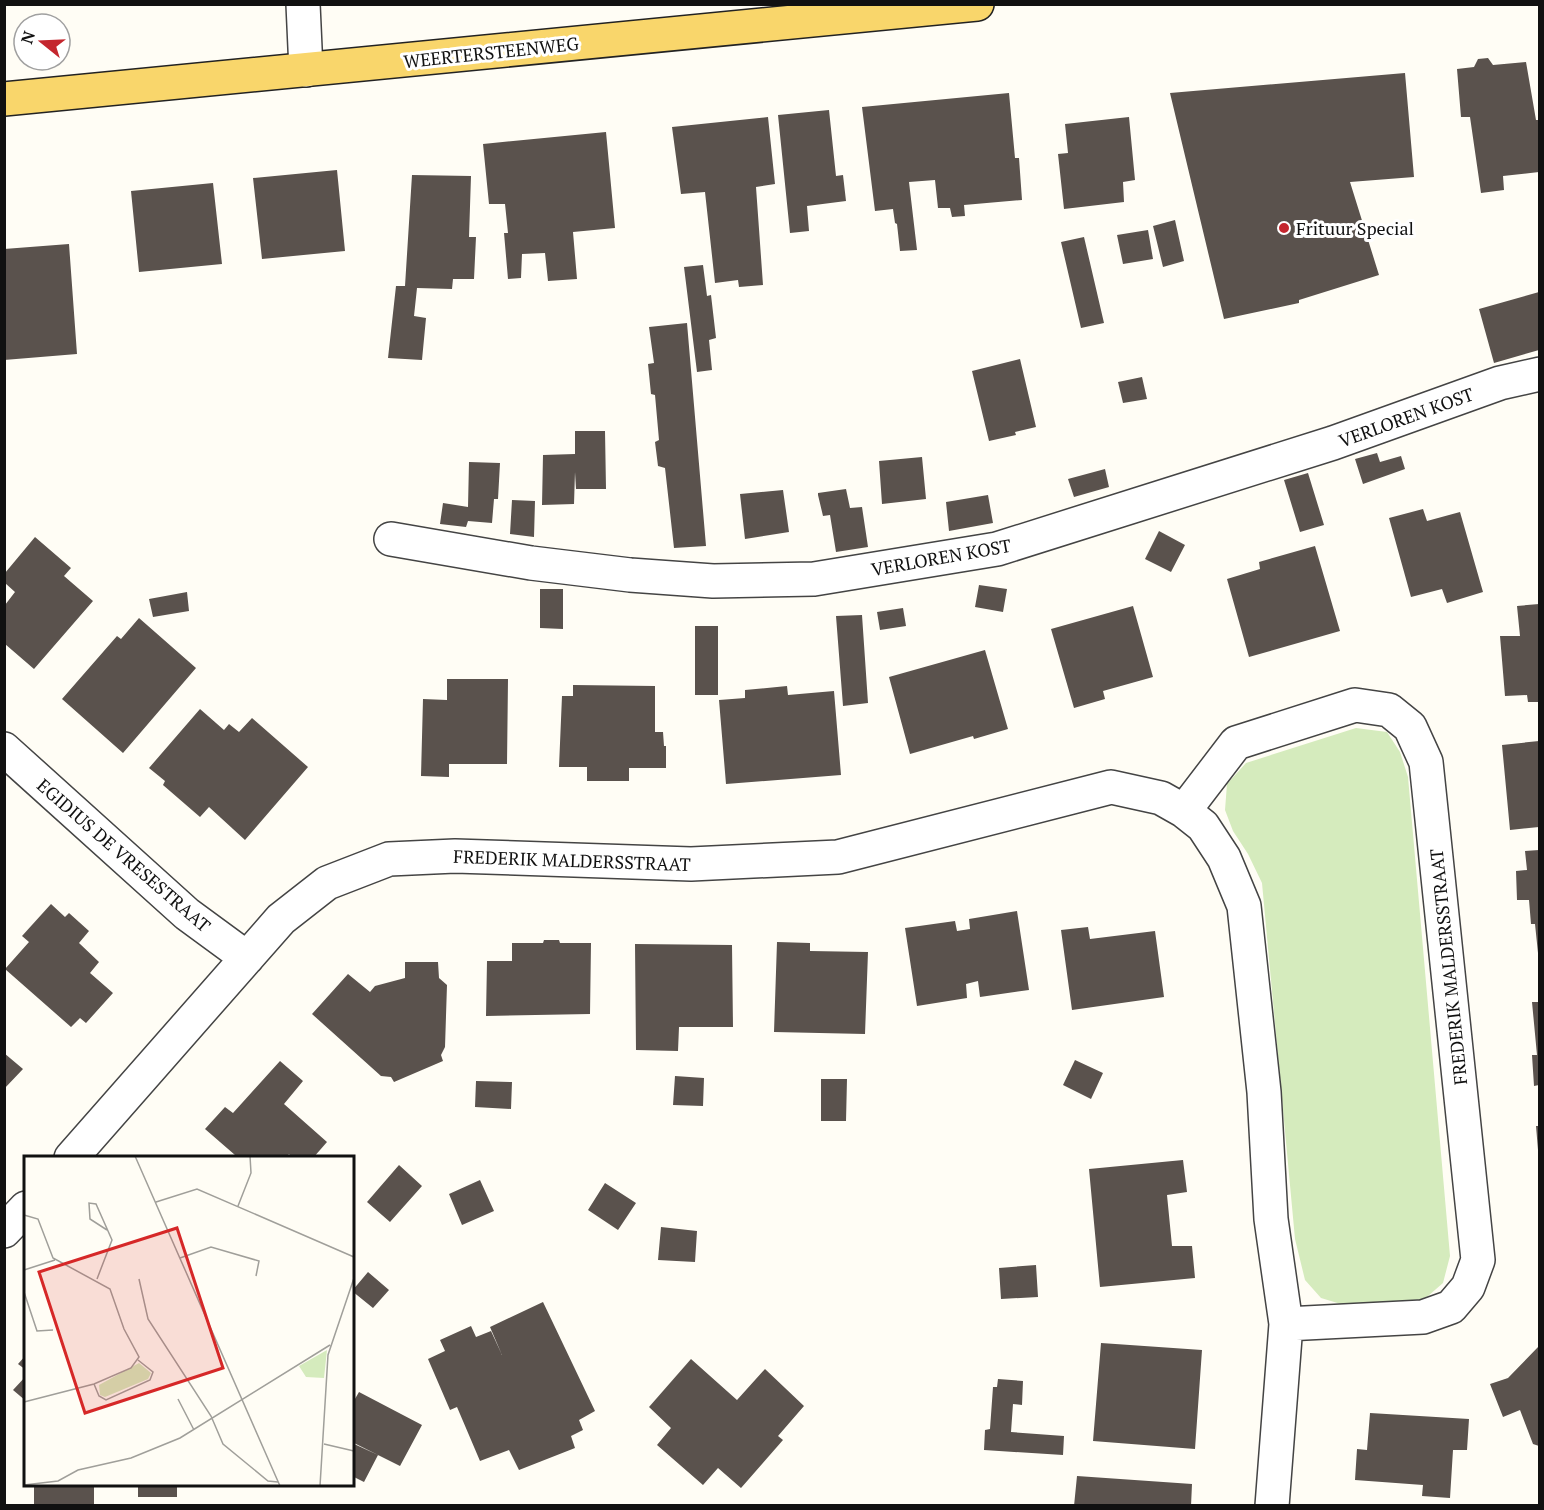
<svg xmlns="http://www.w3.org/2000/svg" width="1544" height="1510" font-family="'PT Serif',serif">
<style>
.green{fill:#d5ebbd}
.building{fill:#5a524d}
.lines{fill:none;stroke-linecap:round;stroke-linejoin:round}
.minor-casing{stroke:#444;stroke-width:36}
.major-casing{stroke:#222;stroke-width:36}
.minor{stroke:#fff;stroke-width:33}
.major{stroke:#f9d66b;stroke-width:33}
.poi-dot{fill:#c4262e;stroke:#fff;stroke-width:2}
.labels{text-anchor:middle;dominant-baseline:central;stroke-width:6;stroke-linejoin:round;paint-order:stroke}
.street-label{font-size:18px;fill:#111;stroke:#fff}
.poi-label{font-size:18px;fill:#111;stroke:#fff;text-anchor:start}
.inset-road{fill:none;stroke:#a09f9a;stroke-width:1.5}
.view{fill:#d62828;fill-opacity:0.15;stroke:#d62828;stroke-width:3}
.inset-edge{fill:none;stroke:#111;stroke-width:3}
</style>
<rect width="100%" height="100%" fill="#fffdf5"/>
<path class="green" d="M1356,728L1387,732L1400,752L1408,777L1450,1256L1443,1283L1428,1296L1412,1303L1354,1308L1321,1298L1305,1280L1295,1239L1262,883L1248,854L1233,831L1225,810L1227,784L1246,763Z"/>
<path class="building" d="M1488,58L1493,65L1526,62L1536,120H1539V172L1503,176L1504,190L1481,193L1470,117H1461L1457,69L1474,67L1478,59Z
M1405,73L1414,177L1350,182L1379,275L1299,300V303L1224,319L1170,93Z
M1009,93L1015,158H1019L1022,200L964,205L965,216L952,217L950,208H938L935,180L909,182L917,250L900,251L897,224L895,223L893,209L875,211L862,107Z
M829,110L836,176L843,175L846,201L807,206L809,231L790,233L778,115Z
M768,117L775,184L756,187L763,285L739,287L738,280L715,283L705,192L681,194L672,127Z
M1129,117L1135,180L1123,182L1124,202L1064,209L1058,154L1068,153L1065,124Z
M606,132L615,228L573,232L577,279L548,281L545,253L522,254L521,278L508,279L504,233H508L505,204H489L483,144Z
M337,170L345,251L262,259L253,178Z
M412,175L471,176L469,237H476L474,279H453L452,289L417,288L414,316L426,318L422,360L388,358L396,286H405Z
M213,183L222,264L139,272L131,191Z
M1175,220L1184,261L1163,267L1153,226Z
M1148,230L1153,259L1123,264L1117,235Z
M1084,237L1104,323L1081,328L1061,242Z
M69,244L77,354L4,360V249Z
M703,265L707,296L711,295L716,338L709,340L712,370L697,372L684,267Z
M1539,292V350L1494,363L1479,309Z
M687,323L706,546L674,548L665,468L658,466L655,442L659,440L655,395L651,394L648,364L654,363L649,327Z
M1020,359L1036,427L1015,432L1016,435L989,441L972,371Z
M1142,377L1147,399L1123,403L1118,382Z
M575,431H605L606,489H576L575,472L574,504L542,505L543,455L575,454Z
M1377,453L1380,462L1401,456L1405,469L1363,484L1355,459Z
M922,457L926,499L882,504L879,461Z
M469,462L500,463L498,499H494L492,523L468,521L466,527L440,524L443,503L468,507Z
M1105,469L1109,487L1074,497L1068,479Z
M1308,473L1324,525L1300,532L1284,480Z
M846,489L850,508L862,507L868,547L836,552L830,515L823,516L818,495V493Z
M783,490L789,532L745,539L740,494Z
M988,495L993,523L949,531L946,502Z
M512,500L535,501L534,537L510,534Z
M1423,509L1427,521L1460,512L1483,592L1447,603L1442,589L1411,597L1389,518Z
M1159,531L1185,545L1171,572L1145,559Z
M35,537L71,568L64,576L93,601L34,669L5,644V605L15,592L5,583V573Z
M1315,546L1340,631L1249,657L1227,579L1260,569L1259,562Z
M979,585L1007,589L1003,612L975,607Z
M540,589H563V629L540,628Z
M187,592L189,611L153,617L149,599Z
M1539,604V702H1528L1527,695L1505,696L1500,636H1520L1517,606Z
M1133,606L1153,677L1103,691L1105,699L1074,708L1051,629Z
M903,608L906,626L880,630L877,612Z
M862,615L868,703L843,706L836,616Z
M139,618L196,668L123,753L62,699L117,636L121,639Z
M695,626H718V695H695Z
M985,650L1008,729L974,739L973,736L910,754L889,677Z
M447,679H508L507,764H449V777L421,776L423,699L447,700Z
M573,685L655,686V732H663L664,746H666V768H629V781H587V767H559L562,696H573Z
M787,686L788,695L834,691L841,775L726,784L719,700L745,698V690Z
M200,709L224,730L229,724L239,732L252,718L308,767L245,840L209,807L200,817L163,785L165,781L149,768Z
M1539,741V827L1510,830L1502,745Z
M1539,850V952L1538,953L1535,924H1531L1529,900H1517L1516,871L1527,870L1525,851Z
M51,904L65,917L69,913L89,931L79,943L99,962L90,973L113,993L86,1023L80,1018L71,1027L5,969L29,942L22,936Z
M1017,911L1029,990L980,997L978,981L966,984L967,998L917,1006L905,928L955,921L957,931L970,929L969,919Z
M1088,927L1090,939L1155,931L1164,997L1072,1010L1061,930Z
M544,940H559L560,943H591L590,1014L486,1016L487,961H512V943H543Z
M777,942L810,943V951L868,952L865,1034L774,1032Z
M635,944L732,945L733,1027H679L678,1051L636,1050Z
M405,962H438L439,978L447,985L445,1047L441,1055L443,1061L394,1082L391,1077L381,1076L312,1014L348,974L370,992L375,986L405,978Z
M1532,1002H1539V1085L1534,1086L1532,1055H1537Z
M4,1053L23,1069L4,1089Z
M1075,1060L1103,1073L1091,1099L1063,1085Z
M280,1061L303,1081L284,1104L327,1142L313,1158H292L289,1154L286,1158H233L235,1155L205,1129L225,1107L233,1113Z
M675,1076L704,1078L703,1106L673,1105Z
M821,1079H847L846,1121H821Z
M476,1081L512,1082L511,1109L475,1107Z
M1536,1126H1539V1150H1538Z
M1183,1160L1187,1192L1167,1195L1172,1246H1192L1195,1278L1100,1287L1089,1169Z
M399,1165L422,1186L390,1222L367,1202Z
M480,1180L494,1211L462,1225L449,1194Z
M605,1183L636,1203L618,1230L588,1210Z
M661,1227L697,1231L695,1262L658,1260Z
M1036,1265L1038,1297L1001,1299L999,1268Z
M368,1272L389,1290L373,1308L352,1291Z
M543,1302L595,1411L579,1420L583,1430L571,1436L575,1448L519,1470L509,1450L480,1461L457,1407L450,1410L428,1359L445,1351L440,1340L471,1326L476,1337L491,1331L502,1355L490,1327Z
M1101,1343L1202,1350L1195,1449L1093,1441Z
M1539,1346V1446L1533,1444L1520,1410L1503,1417L1490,1384L1508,1378Z
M26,1355V1370L18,1364Z
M691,1359L737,1400L765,1369L804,1406L778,1436L783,1440L741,1488L718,1468L703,1485L657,1445L671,1428L649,1407Z
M26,1376V1401L13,1390Z
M998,1379L1023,1381L1022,1405L1013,1404L1011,1432L1064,1436L1063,1455L984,1450L985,1430L990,1429L993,1387H997Z
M359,1392L422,1425L400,1466L352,1442V1404Z
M1370,1413L1469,1419L1467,1450H1453L1450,1498L1422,1496L1423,1485L1355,1480L1357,1449L1367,1450Z
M352,1443L378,1455L364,1482L352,1476Z
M1077,1476L1192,1484L1191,1506H1074Z
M34,1485H94V1506H34Z
M138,1485H177V1497H138Z"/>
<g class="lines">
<defs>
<path id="minor" d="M303,4L306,70
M391,539L531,563L630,575L713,581L814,579L997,549L1333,443L1500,383L1540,374
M4,749L187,914L247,958
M1184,811L1236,743L1355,705L1389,710L1410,727L1426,762L1478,1260L1468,1287L1451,1307L1423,1317L1286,1324
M71,1158L281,919L327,883L389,859L455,856L691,864L838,857L1111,787L1161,798L1184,811L1203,826L1224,858L1244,906L1264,1092L1271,1219L1286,1324L1272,1506
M4,1231L26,1208"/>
<path id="major" d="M4,99L977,4"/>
</defs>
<use href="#minor" class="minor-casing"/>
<use href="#major" class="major-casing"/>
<use href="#minor" class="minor"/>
<use href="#major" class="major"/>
</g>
<circle class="poi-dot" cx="1284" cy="228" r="6"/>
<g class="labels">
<g class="street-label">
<text transform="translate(491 52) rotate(-6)">WEERTERSTEENWEG</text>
<text transform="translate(1406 417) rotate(-20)">VERLOREN KOST</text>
<text transform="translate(941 557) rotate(-10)">VERLOREN KOST</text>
<text transform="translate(124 855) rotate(41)">EGIDIUS DE VRESESTRAAT</text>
<text transform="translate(572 860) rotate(2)">FREDERIK MALDERSSTRAAT</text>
<text transform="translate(1448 967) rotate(-96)">FREDERIK MALDERSSTRAAT</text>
</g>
<g class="poi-label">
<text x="1296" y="228">Frituur Special</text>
</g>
</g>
<g transform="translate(24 1156)">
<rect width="330" height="330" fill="#fffdf5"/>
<path d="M303,194L300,222L282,221L275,210ZM115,207L127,217L124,223L81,241L76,239L75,229Z" fill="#d5ebbd"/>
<path class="inset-road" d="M111,0L256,330M132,46L173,33L330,101M214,50L227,17L226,0M0,59L14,63L29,102L86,133L100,173L115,201L107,212L70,228L0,246M156,102L187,91L235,105L232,120M0,114L31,104M73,123L88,84L72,48L65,47L66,63L83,74M115,123L124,163L187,260L199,288L244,325L254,326M0,136L13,175L29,174M70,228L75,240L82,244L126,224L129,216L114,204M154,243L170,274M300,288L330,295M0,329L34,325L54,314L107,302L156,282L306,189M296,330L304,199L330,122"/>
<path class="view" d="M153,72L199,212L61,257L15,116Z"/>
<rect width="330" height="330" class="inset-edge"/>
</g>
<rect width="1544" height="1510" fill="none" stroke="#111111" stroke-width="12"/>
<g transform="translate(42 42) rotate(288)"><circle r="28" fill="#ffffff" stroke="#a0a0a0" stroke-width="1.5"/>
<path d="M0-4.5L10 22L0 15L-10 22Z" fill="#c4262e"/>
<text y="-9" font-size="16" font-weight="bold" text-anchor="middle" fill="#111111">N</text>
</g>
</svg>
